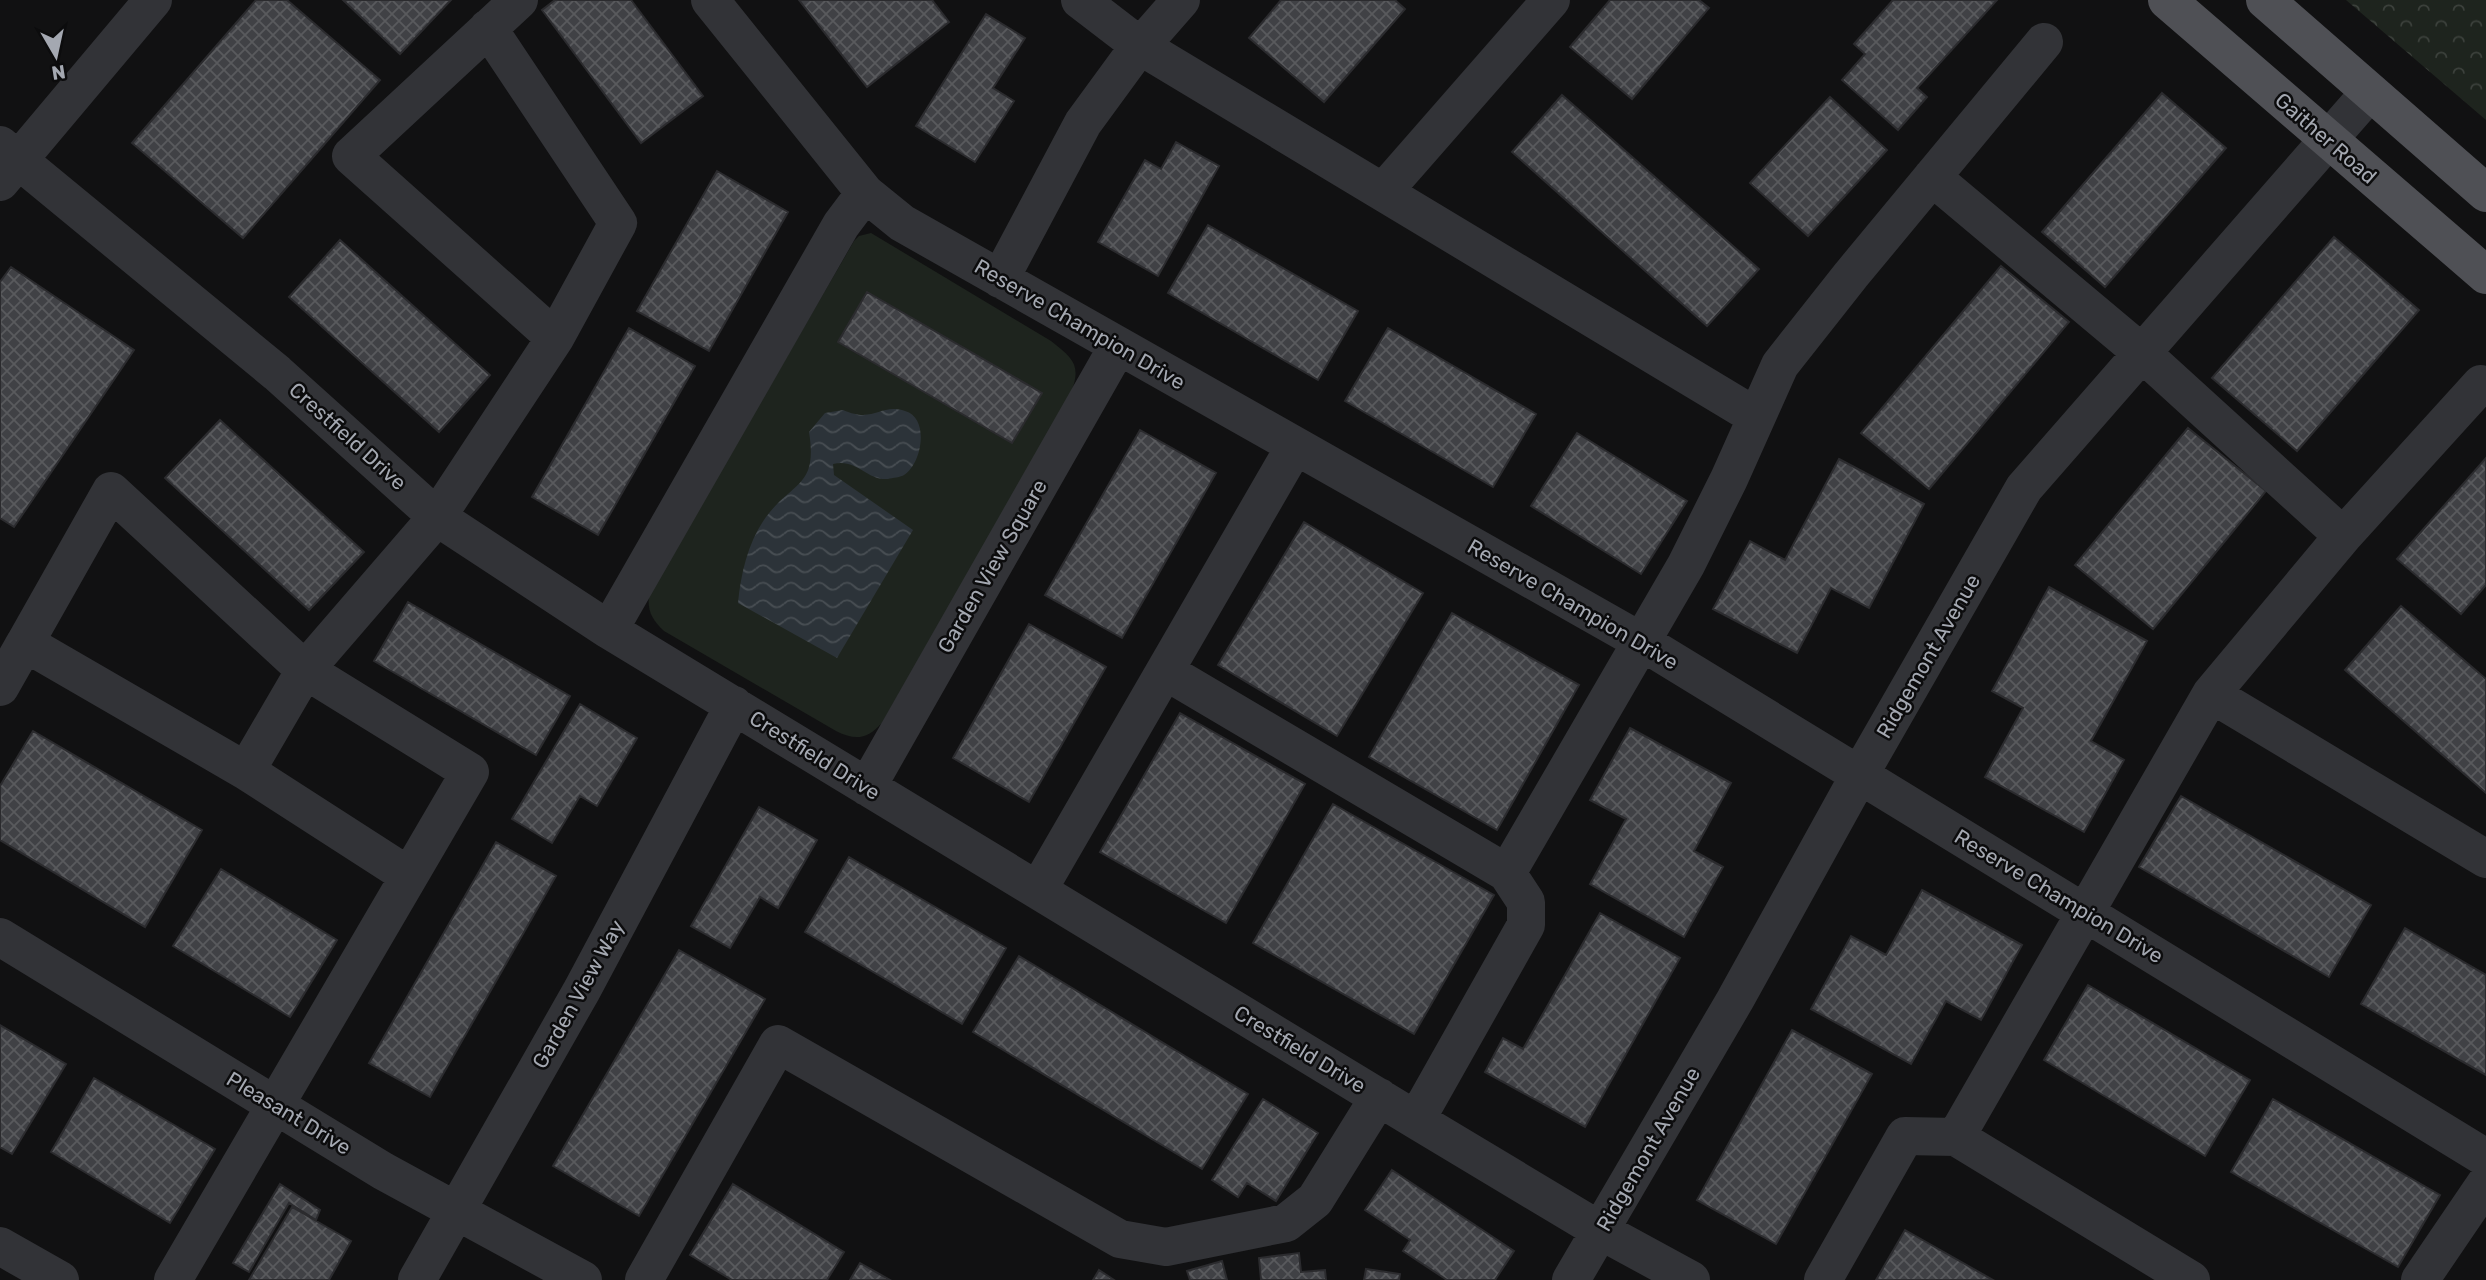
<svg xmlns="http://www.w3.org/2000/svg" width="2486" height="1280" font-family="Rubik,sans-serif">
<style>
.forest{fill:url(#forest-crowns)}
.garden{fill:#1e241e}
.water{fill:url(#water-waves)}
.building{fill:url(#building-cross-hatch);stroke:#2b2b2e;stroke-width:2}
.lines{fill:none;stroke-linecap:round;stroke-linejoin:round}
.minor{stroke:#323337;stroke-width:38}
.major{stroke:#4f5055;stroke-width:38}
.labels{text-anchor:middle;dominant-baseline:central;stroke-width:5;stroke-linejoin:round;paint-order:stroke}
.street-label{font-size:21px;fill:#a4a8b1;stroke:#0c0c0d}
</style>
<defs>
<pattern id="forest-crowns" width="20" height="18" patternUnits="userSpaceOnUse" patternTransform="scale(1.75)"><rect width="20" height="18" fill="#1e241e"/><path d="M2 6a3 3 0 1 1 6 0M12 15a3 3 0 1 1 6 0" fill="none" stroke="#3c413c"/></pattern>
<pattern id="water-waves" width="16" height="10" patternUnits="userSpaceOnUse" patternTransform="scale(1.75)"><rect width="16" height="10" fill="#2c3339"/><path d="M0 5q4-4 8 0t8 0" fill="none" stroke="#484e53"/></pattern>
<pattern id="building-cross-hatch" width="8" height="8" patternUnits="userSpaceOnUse" patternTransform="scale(1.75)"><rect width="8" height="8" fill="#404145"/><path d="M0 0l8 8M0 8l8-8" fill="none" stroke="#595a5d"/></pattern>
</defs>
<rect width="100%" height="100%" fill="#111112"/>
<path class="forest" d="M2346,0H2486V120Z"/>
<path class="garden" d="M871,233L1051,341C1074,359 1082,366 1070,395L882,723C867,739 856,741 836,731L664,631C652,620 647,611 649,594L854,241L859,236Z"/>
<path class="water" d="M843,410C874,424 880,403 905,411C930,418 922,464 904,475C901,477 892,478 888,479C867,481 857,458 833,464L834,475L913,530L837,658L738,603C741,573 748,542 766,517C793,481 818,487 809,432L825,413Z"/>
<path class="building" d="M256,0H287L380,80L243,238L132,143Z
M343,0H451L400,54Z
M555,0H631L703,96L641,143L542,10Z
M799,0H932L949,22L867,87Z
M1281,0H1395L1405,9L1324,102L1249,38Z
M1610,0H1699L1709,8L1632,99L1570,47Z
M1893,0H1997L1917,88L1927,97L1898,130L1842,80L1865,54L1854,44Z
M986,14L1025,38L993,88L1014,101L975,162L916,126Z
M2162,93L2226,148L2105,287L2042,232Z
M1562,95L1759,269L1707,326L1512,152Z
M1830,97L1887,150L1808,236L1750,183Z
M1176,142L1219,166L1158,276L1098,242L1145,160L1161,169Z
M717,171L788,212L709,351L637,311Z
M1208,225L1358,311L1318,380L1168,293Z
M2334,237L2419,310L2297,451L2212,378Z
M340,240L490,375L439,432L289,297Z
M2001,266L2069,322L1929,489L1861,433Z
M11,267L134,350L14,527L0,518V282Z
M867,292L1042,393L1012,443L838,342Z
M629,328L695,366L598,535L532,497Z
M1388,328L1536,414L1493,487L1345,401Z
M220,420L364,552L309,610L165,478Z
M2188,428L2266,491L2153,629L2075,565Z
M1140,430L1216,473L1122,638L1045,595Z
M1577,433L1687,501L1641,574L1531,506Z
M2486,458V585L2461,614L2397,559Z
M1839,459L1924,504L1869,608L1831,588L1797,653L1713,609L1750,541L1785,560Z
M1304,522L1423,593L1337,736L1218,665Z
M2049,587L2147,641L2091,741L2124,760L2084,832L1985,777L2023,708L1992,691Z
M408,602L570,696L536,755L374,661Z
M2401,606L2486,679V793L2345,670Z
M1452,613L1579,685L1497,830L1369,757Z
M1029,624L1106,667L1029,802L953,758Z
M580,704L637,738L597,806L580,796L552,843L512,819Z
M1180,713L1305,784L1226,923L1100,852Z
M1630,728L1731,783L1694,851L1723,867L1684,937L1590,884L1626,819L1590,800Z
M33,731L202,830L145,927L0,840V786Z
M2181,796L2371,905L2329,977L2139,867Z
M1333,804L1494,895L1414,1034L1253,943Z
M759,807L817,840L778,908L760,897L730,948L691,926Z
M496,842L556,876L430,1097L369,1063Z
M849,857L1006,948L962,1024L805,932Z
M221,869L337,940L290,1017L173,946Z
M1922,890L2022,945L1981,1020L1946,1001L1911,1064L1811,1009L1851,936L1886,955Z
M1600,913L1680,958L1585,1127L1485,1072L1503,1038L1523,1049Z
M2405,928L2486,975V1075L2361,1004Z
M679,950L765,999L639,1216L553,1166Z
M1019,956L1248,1094L1202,1169L973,1032Z
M2088,985L2250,1080L2205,1156L2044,1060Z
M0,1025L66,1064L12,1154L0,1147Z
M1792,1030L1872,1074L1776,1244L1697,1200Z
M94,1078L215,1149L170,1223L51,1152Z
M1263,1099L1318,1133L1276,1201L1247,1183L1238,1197L1212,1180Z
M2273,1099L2440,1195L2398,1267L2231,1172Z
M1392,1170L1514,1251L1495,1280H1447L1403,1251L1410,1240L1365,1210Z
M280,1184L320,1210L316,1220L289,1203L249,1272L233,1263Z
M733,1184L844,1252L827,1280H732L690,1255Z
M292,1207L351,1241L329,1280H249Z
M1905,1230L1993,1280H1876Z
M1299,1253L1301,1272L1325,1270L1326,1280H1261L1259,1258Z
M1222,1261L1227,1280H1190L1187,1271Z
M860,1263L890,1280H850Z
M1366,1269L1400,1274L1399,1280H1364Z
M1099,1270L1114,1280H1093Z"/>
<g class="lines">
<path class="minor" d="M710,0L865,193L902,223L1642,642L2486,1158
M1080,0L1140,46L1755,416
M488,28L618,223L555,338
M0,145L277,373L437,517L609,630L1416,1120L1601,1231L1691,1280
M0,182L153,0
M1383,192L1551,0
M1000,279L1083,123L1132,56L1181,0
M2343,536L2481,384
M609,630L841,225L865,193
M25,643L111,491L305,670L470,772L173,1280
M1165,671L1507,873
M0,687L25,643L246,771L305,670L437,517L555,338L351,156L519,0
M2211,694L2486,859
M246,771L409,876
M867,787L1118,346
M1038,890L1295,446
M0,937L383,1171L583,1280
M1416,1120L1526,925V902L1507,873L1686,565L1729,479L1780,365L1851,275L2044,42
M1956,1137L2191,1280
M0,1246L60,1280
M417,1280L582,990L734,705
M644,1280L778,1044L1120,1239L1166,1247L1286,1223L1315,1200L1379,1097
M1571,1280L1735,1000L1860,774L2024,488L2370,92
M1823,1280L1905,1136L1956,1137L2211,694L2343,536L2142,353L1932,177
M2420,1280L2486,1183"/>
<path class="major" d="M2167,0L2486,275
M2265,0L2486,193"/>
</g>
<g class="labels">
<g class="street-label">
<text transform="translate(2326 138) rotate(41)">Gaither Road</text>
<text transform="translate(1080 324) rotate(30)">Reserve Champion Drive</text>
<text transform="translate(348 436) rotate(42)">Crestfield Drive</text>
<text transform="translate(992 566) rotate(-60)">Garden View Square</text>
<text transform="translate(1573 604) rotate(30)">Reserve Champion Drive</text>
<text transform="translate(1928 656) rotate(-60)">Ridgemont Avenue</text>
<text transform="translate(815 755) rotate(32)">Crestfield Drive</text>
<text transform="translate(2059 896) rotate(31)">Reserve Champion Drive</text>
<text transform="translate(578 994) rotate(-61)">Garden View Way</text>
<text transform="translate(1300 1049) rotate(31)">Crestfield Drive</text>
<text transform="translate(289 1113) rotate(31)">Pleasant Drive</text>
<text transform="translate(1648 1149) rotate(-60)">Ridgemont Avenue</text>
</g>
</g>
<g transform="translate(56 56) rotate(171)" stroke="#0c0c0d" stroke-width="5" paint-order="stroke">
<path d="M0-5L12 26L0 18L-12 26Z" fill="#a4a8b1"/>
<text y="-10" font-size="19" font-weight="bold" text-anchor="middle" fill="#a4a8b1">N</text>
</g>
</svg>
